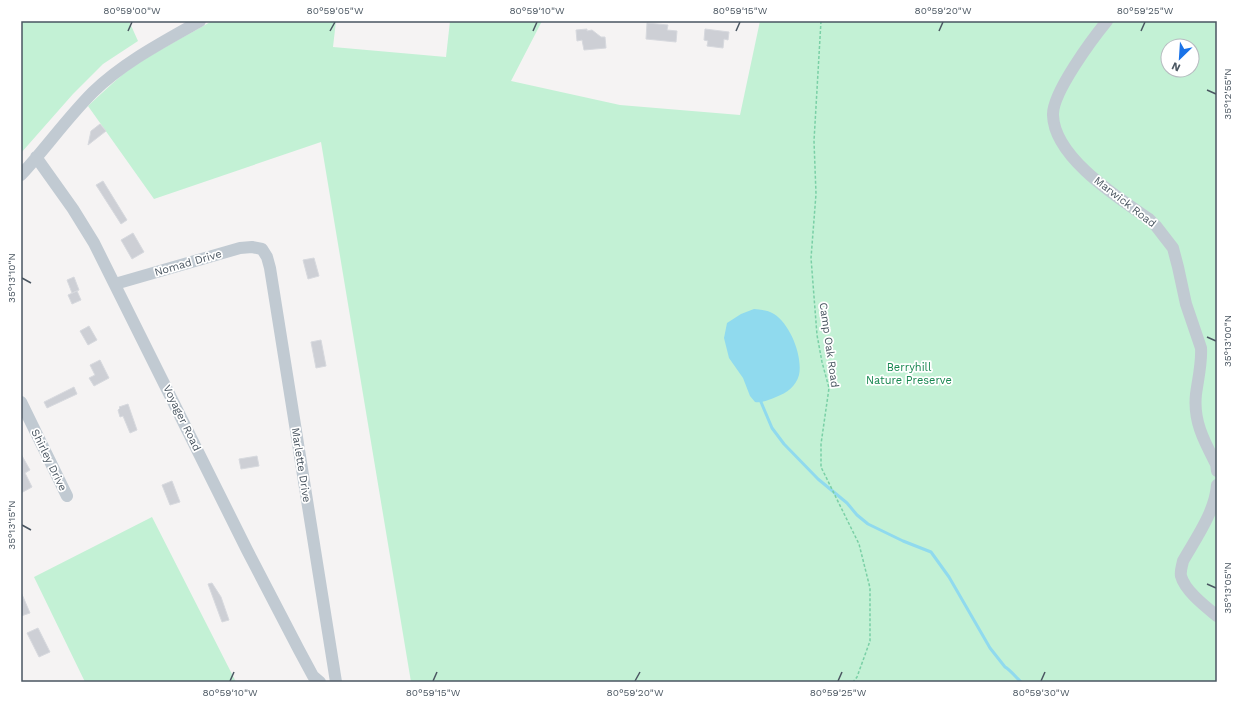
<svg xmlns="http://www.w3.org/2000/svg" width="1238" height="703" font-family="'Work Sans',sans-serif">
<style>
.green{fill:#c3f1d5;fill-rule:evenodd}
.water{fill:#90daee}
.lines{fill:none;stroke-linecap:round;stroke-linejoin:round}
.stream{stroke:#90daee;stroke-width:3}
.building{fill:#cdcfd5;stroke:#d7d9de}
.path{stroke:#7ad0a6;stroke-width:1.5;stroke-dasharray:3 2;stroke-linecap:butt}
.minor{stroke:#c1cad2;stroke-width:12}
.ticks{fill:none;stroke:#4a5661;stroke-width:1.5}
.labels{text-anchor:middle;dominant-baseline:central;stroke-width:3.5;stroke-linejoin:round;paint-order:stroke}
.street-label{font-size:11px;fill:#4a5661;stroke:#fff}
.park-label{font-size:11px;fill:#17864f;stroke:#fff}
.neatline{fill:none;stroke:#4a5661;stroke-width:1.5}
.ticks-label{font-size:10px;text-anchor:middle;fill:#4a5661}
</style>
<rect width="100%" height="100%" fill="#f5f3f3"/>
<path class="green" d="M21,21H129L138,41L103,64L73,94L21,153Z
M212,21H336L333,47L446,57L450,21H542L511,81L620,105L740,115L760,21H1217V682H411L321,142L154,199L88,106C101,94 113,82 127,71C154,52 184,37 212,21ZM1168,46H1192V70H1168Z
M152,517L236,682H85L34,577Z"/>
<path class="water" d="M754,309C761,310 768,310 774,314C790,324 803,356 799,375C796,386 787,393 776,397C769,400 762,403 755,402L750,396L743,378L729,358L724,338L727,323L741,314Z"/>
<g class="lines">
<path class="stream" d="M761,399V402L772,428L784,444L818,479L847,503L857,515L868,524L903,541L931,552L949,577L990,648L1005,667C1008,668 1018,679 1021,682"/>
</g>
<path class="building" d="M647,23L668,25L667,30L677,31L676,42L646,39Z
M587,29V31L592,30L601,37H605L606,48L584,50L582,40L577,41L576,30Z
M705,29L729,32L728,40L724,39L723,48L707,46L708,41L704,40Z
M100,124L106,131L88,145L91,131Z
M103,181L127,220L121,224L96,185Z
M133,233L144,252L132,259L121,240Z
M314,258L319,276L308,279L303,260Z
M74,277L79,290L72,293L67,280Z
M77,291L81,300L72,304L68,295Z
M89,326L97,340L88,345L80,331Z
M321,340L326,366L316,368L311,342Z
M100,360L109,378L94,386L89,378L95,375L90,365Z
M74,387L77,394L47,408L44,402Z
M128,404L137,430L130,433L123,416L120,417L118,410L120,408L119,407Z
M21,454L30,470L25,473L32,487L21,493Z
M257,456L259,466L241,469L239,459Z
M172,481L180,502L170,505L162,485Z
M212,583L221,597L229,620L222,622L208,584Z
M21,592L30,613L21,616Z
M38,628L50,652L39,657L27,633Z"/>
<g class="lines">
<path class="path" d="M821,21L814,141L816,194L811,258L817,335L822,362L829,388L821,444V467L859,544L870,588V641L857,677L853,682"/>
<path class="minor" d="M1107,21C1093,38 1052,93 1053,115C1054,157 1117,197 1149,219L1156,226L1173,248L1178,267L1186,304L1201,348C1202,363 1198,379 1196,394C1193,421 1204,441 1216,464L1217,471
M36,157L73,209L94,243L247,550L299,650L313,676L320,682
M21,175C46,148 67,118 93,92C124,62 163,42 200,21
M115,284L240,248L252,247L262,249L267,257L270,268L336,682
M21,402L67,496
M1217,485C1215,512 1196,538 1183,561C1182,566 1180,571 1181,576C1185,591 1206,607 1217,616"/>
</g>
<path class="ticks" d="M128,31L132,22M330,31L335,22M533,31L537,22M736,31L740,22M939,31L943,22M1141,31L1145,22M1207,90L1216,94M22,278L31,283M1207,337L1216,341M22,525L31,530M1207,584L1216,588M230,681L234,672M433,681L437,672M635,681L640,672M838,681L842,672M1041,681L1045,672"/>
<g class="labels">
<g class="street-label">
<text transform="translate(1125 202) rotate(38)">Marwick Road</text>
<text transform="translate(188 263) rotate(-16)">Nomad Drive</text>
<text transform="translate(829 345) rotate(82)">Camp Oak Road</text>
<text transform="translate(182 418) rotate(64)">Voyager Road</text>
<text transform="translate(49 460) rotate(64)">Shirley Drive</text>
<text transform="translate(301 465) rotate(81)">Marlette Drive</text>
</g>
<g class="park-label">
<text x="909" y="367">Berryhill<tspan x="909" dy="13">Nature Preserve</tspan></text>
</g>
</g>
<rect width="1238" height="703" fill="none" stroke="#ffffff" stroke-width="44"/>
<g transform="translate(1180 58) rotate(205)"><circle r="19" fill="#ffffff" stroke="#b7bbc0"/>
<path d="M0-3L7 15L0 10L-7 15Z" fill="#1a73e8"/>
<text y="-6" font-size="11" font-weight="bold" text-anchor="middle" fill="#4a5661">N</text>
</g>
<rect x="22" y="22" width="1194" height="659" class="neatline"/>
<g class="ticks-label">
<text x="132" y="14">80°59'00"W</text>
<text x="335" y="14">80°59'05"W</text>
<text x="537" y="14">80°59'10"W</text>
<text x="740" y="14">80°59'15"W</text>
<text x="943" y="14">80°59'20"W</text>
<text x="1145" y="14">80°59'25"W</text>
<text transform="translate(1227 94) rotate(-90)" y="4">35°12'55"N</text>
<text transform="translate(11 278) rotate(-90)" y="4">35°13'10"N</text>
<text transform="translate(1227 341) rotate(-90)" y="4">35°13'00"N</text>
<text transform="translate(11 525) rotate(-90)" y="4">35°13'15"N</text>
<text transform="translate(1227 588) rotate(-90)" y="4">35°13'05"N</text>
<text x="230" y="696">80°59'10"W</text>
<text x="433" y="696">80°59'15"W</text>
<text x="635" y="696">80°59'20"W</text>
<text x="838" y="696">80°59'25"W</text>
<text x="1041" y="696">80°59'30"W</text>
</g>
</svg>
